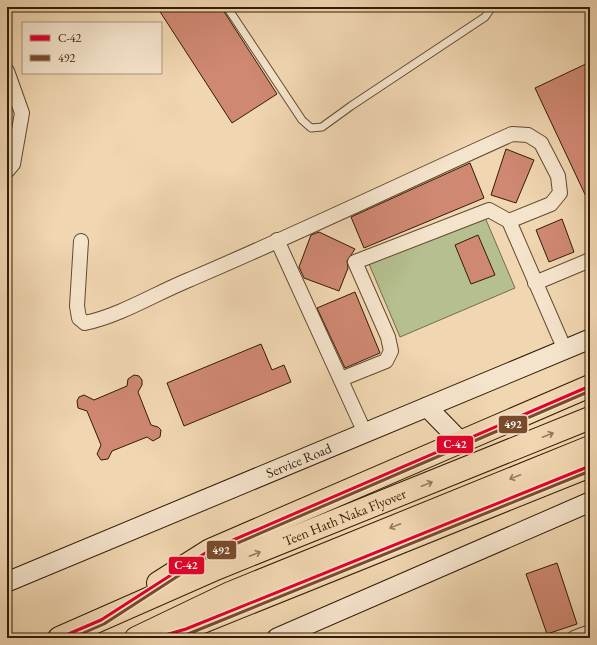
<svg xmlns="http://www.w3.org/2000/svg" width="597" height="645" font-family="'EB Garamond',serif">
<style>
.green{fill:#b5bf8f;stroke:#746e4a}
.building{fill:#cf8872;stroke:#331c04}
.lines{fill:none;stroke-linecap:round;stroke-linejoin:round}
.lane-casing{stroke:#624a2f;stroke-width:9}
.street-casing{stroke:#624a2f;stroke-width:16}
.secondary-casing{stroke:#331c04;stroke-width:21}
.highway-casing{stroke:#331c04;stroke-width:24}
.lane{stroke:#f5e4cc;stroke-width:7}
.street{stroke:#f5e4cc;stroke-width:14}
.secondary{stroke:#f5e4cc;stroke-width:19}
.highway{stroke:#f0d6b1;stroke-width:22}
.bus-1-casing{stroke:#f5e4cc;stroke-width:6}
.bus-2-casing{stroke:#f5e4cc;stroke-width:6}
.bus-1{stroke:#e4002b;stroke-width:3}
.bus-2{stroke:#7a4b2a;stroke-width:3}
.oneway{stroke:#92795a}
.labels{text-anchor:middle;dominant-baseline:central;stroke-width:3;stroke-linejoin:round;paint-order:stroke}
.street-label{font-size:14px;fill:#331c04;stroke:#f5e4cc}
.line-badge{stroke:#f5e4cc;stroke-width:1.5}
.badge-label{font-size:11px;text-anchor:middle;font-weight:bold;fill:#fff}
</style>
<rect width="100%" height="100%" fill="#f0d6b1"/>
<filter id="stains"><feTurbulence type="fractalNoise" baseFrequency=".005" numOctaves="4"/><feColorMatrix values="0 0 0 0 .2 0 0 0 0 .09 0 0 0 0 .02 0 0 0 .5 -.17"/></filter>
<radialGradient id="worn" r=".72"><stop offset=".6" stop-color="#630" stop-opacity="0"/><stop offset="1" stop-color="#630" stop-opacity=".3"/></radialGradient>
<path class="green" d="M484,215L515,288L400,337L369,264Z"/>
<path class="building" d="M157,7H221L277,94L232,123Z
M590,62V205L535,88Z
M506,149L534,160L516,203L491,195Z
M470,163L484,198L364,248L351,217Z
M562,219L574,252L549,262L536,230Z
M319,232L355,249L347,261L348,268L339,291L304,278L299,267L311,235Z
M478,235L495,275L471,284L455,245Z
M355,292L380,353L345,368L317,308Z
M261,344L272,370L284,365L291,382L184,426L167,383Z
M134,375L139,376L142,380V385L138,392L151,425L158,427L161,430L160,437L153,441L147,437L112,451L108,459L101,460L97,454L101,445L87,411L78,408L77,401L79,397L84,395L94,400L127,386L128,379Z
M557,563L577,624L547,634L526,574Z"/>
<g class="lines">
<defs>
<path id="lane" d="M227,7L302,120L311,128L322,127L351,106L485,17L492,7"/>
<path id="street" d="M7,71L22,113L13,164L7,171
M277,240L365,433
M81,241L77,306L79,318L85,323C122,315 156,293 191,279C299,233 405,182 512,134L528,135L541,143L558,176L560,193L551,204L509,221L565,350
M535,283L590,260
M341,379L386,361L391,351L388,337L355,262L489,210L509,221
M574,638L590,632"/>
<g id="secondary">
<path d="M427,407L461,442"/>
<path id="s1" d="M7,582L590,339"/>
<path d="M277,638L590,502"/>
</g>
<g id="highway">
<path d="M158,583L210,550L590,386"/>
<path d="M185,629L590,466"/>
<path id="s2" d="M59,638L218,568L590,418"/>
<path d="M136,638L230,593L590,447"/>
</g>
</defs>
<use href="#lane" class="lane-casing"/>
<use href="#street" class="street-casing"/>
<use href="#secondary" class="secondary-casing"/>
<use href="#highway" class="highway-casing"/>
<use href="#lane" class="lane"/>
<use href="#street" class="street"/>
<use href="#secondary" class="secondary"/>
<use href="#highway" class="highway"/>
<defs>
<path id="bus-1" d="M59,638L101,620L210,550L590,386
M155,638L186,629L590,466"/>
<path id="bus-2" d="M72,638L104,624L212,554L590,391
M173,638L188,634L590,471"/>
</defs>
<use href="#bus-1" class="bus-1-casing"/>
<use href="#bus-2" class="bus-2-casing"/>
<use href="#bus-1" class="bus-1"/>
<use href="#bus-2" class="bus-2"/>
</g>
<defs><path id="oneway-shaft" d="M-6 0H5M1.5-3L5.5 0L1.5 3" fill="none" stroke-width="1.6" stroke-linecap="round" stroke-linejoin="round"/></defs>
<g class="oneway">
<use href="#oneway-shaft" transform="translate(548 435) rotate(-22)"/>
<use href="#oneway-shaft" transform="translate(515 477) rotate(158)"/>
<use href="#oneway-shaft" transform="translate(427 484) rotate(-22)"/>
<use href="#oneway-shaft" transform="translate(395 526) rotate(158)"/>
<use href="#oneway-shaft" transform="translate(255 554) rotate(-22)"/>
</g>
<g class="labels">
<g class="street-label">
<text stroke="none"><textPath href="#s1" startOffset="316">Service Road</textPath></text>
<text stroke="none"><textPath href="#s2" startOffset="310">Teen Hath Naka Flyover</textPath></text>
</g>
</g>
<g class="line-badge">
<rect x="498" y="415" width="30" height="19" rx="4" fill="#7a4b2a"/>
<rect x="436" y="435" width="38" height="19" rx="4" fill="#e4002b"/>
<rect x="206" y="540" width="31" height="20" rx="4" fill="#7a4b2a"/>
<rect x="168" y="556" width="37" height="19" rx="4" fill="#e4002b"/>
</g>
<g class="badge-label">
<text x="513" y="428">492</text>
<text x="455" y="448">C-42</text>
<text x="221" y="554">492</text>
<text x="186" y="569">C-42</text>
</g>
<rect width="597" height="645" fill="none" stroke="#f0d6b1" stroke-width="24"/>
<rect x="8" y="8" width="581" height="629" fill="none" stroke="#331c04" stroke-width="2"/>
<rect x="12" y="12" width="573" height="621" fill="none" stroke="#331c04"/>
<rect x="22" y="22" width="140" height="52" fill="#f5e4cc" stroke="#a7947c"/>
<rect x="30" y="35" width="20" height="6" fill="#e4002b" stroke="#a7947c"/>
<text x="58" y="42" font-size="12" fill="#331c04">C-42</text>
<rect x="30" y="55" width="20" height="6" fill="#7a4b2a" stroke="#a7947c"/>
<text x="58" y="62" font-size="12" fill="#331c04">492</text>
<rect width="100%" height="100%" filter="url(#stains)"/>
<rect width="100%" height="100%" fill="url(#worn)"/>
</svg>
